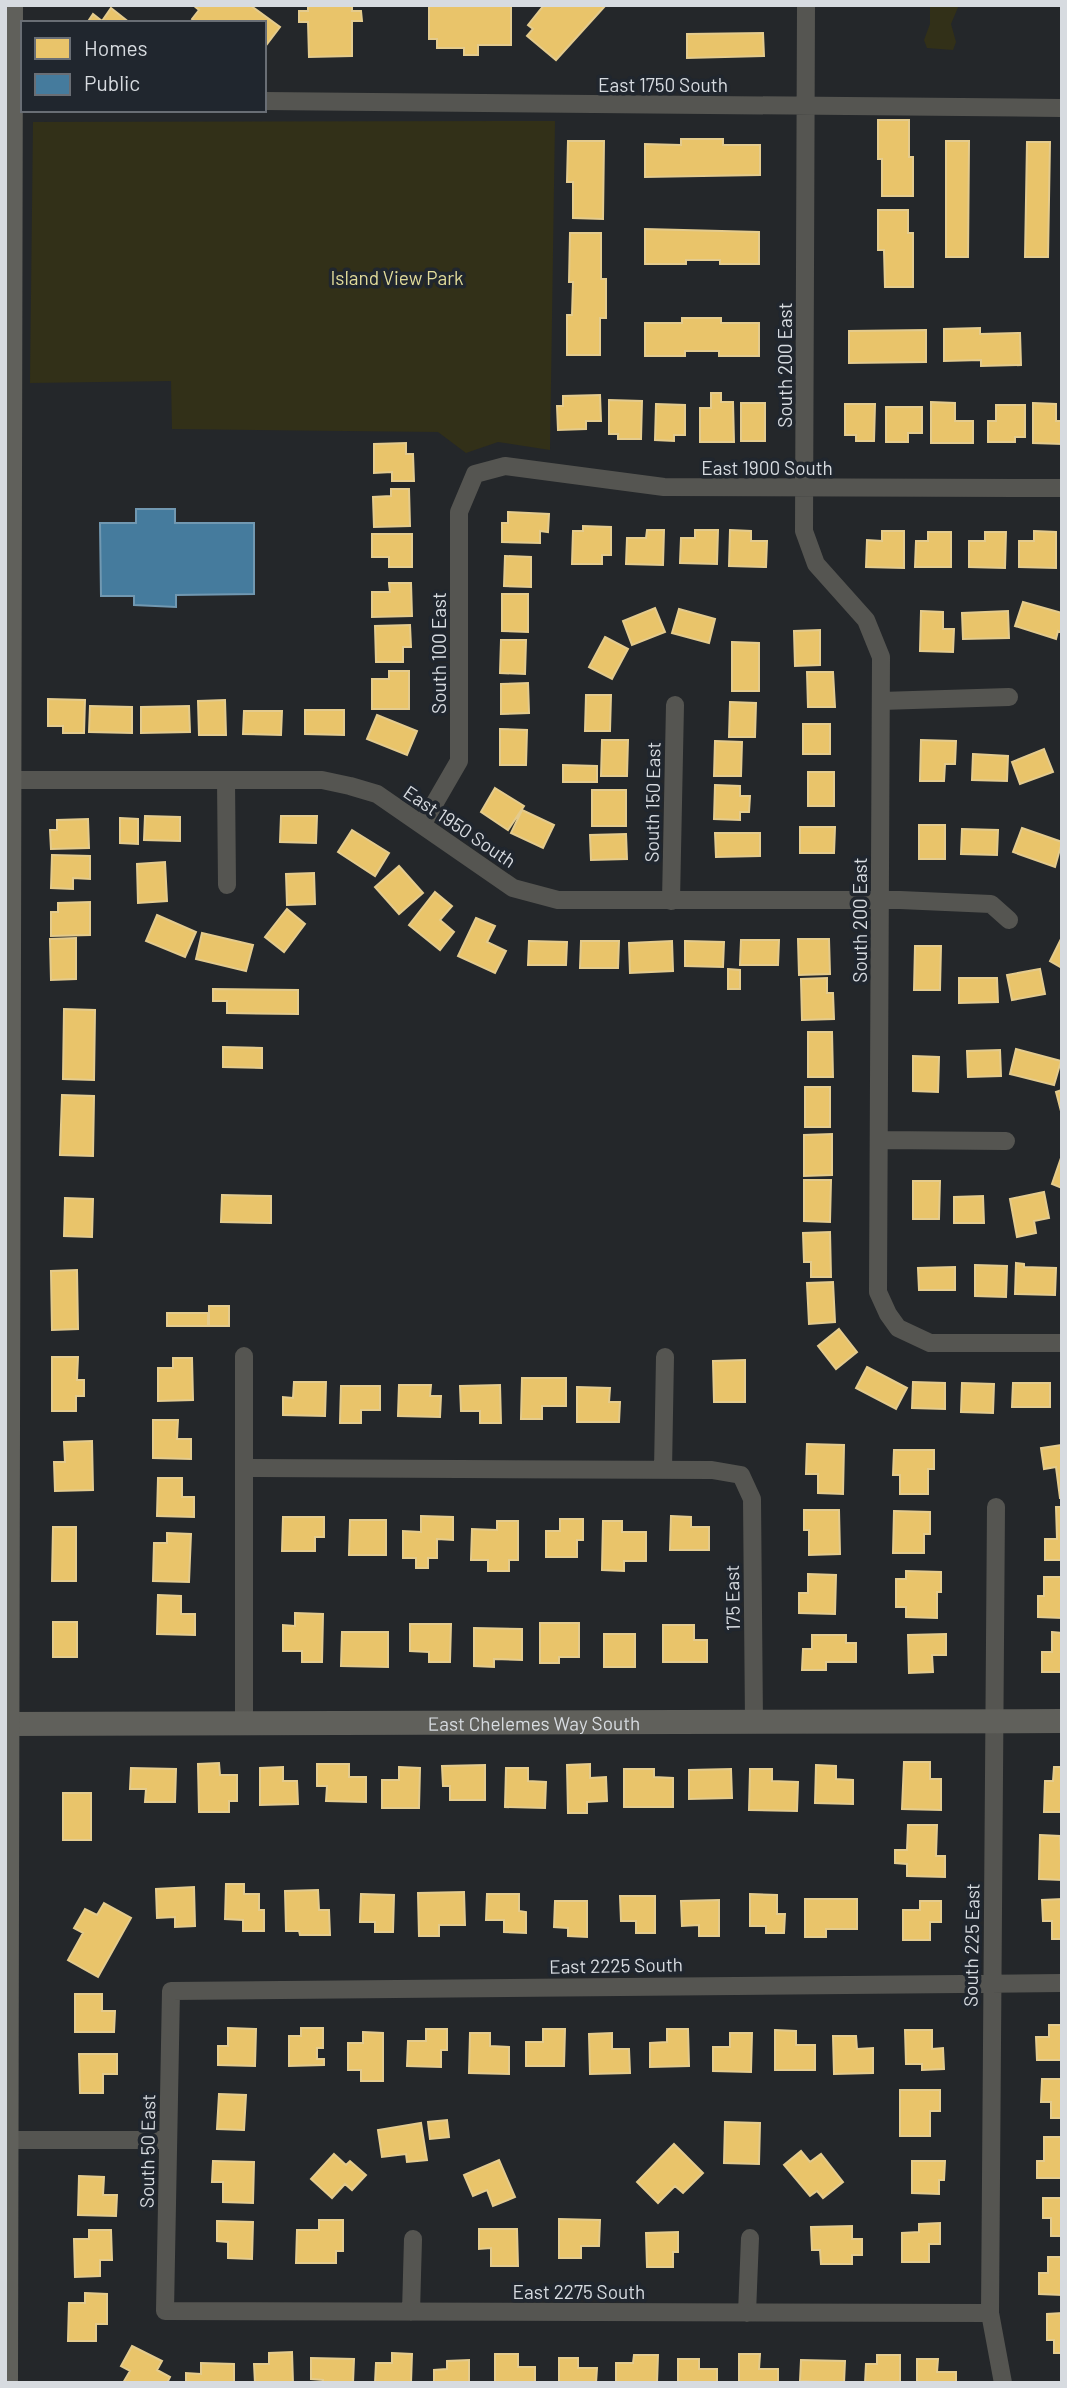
<svg xmlns="http://www.w3.org/2000/svg" width="1067" height="2388" font-family="Barlow,sans-serif">
<style>
.green{fill:#323018}
.homes{fill:#e9c46a;stroke:#e4cb8d;stroke-width:2}
.public{fill:#457b9d;stroke:#7198b1;stroke-width:2}
.lines{fill:none;stroke-linecap:round;stroke-linejoin:round}
.street{stroke:#555551;stroke-width:18}
.secondary{stroke:#60605b;stroke-width:24}
.labels{text-anchor:middle;dominant-baseline:central;stroke-width:7;stroke-linejoin:round;paint-order:stroke}
.street-label{font-size:19px;fill:#d7dbe0;stroke:#20262e}
.park-label{font-size:19px;fill:#e1db9a;stroke:#20262e}
</style>
<rect width="100%" height="100%" fill="#24272a"/>
<path class="green" d="M930,5H959L951,24L956,42L953,50L927,48L924,40L930,24Z
M555,121L550,450L498,442L466,453L438,432L172,429L171,381L30,383L33,122Z"/>
<path class="homes" d="M250,5L280,27L264,48V23H197L192,19L199,10L193,5Z
M308,5H352V11H361L362,21H352V56L309,57L308,22H299V11H308Z
M429,5H511V45H478V55H464V48H437V39H429Z
M544,5H604L605,6L556,60L527,36L533,29L528,25Z
M111,8L130,23H87L93,14L102,21Z
M763,33L764,56L687,58V34Z
M878,120H909V157H913V196H882V159H878Z
M681,139H723V145H760V175L645,177V144L681,145Z
M568,141H604L603,219L573,218V182H567Z
M946,141H969L968,257H946Z
M1027,142H1050L1048,257H1025Z
M878,210H908V233H913V287H885L884,250H878Z
M645,229L759,232V264H720V260H686V264H645Z
M570,233H601V279H606V318H600V355H567V315H572L573,282H569Z
M682,318H721V323H759V356H719V351H685V356H645V323H682Z
M980,328V334L1020,333L1021,365L981,366V360L944,361V329Z
M926,330V362L849,363V331Z
M711,393H721V402H733L734,442H700V408H711Z
M600,395L601,421H586V429L558,430L557,406H563V396Z
M609,400L642,401L641,439H618V434H609Z
M931,402L955,403V421H973V443H931Z
M741,403H765V441H741Z
M1033,403L1056,404V421H1062V444L1033,443Z
M656,404L685,405V435H674V441L655,440Z
M845,404H875L874,441H856V435H845Z
M996,405H1025V437H1015V442H988V421H996Z
M886,407H922V433H908V442H886Z
M406,443V454H413L414,481H392V472L374,473V444Z
M391,489H409L410,526L374,527L373,497L391,496Z
M508,512L549,514L548,532L540,531V543L502,542V523H508Z
M583,526L611,527V555H602V564H572L573,531H583Z
M647,530H664L663,565L626,564L627,538H646Z
M695,530H718L717,564L680,563L681,538H695Z
M730,530L751,531V541H767L766,567L729,566Z
M882,531H904V568L866,567L867,540L882,541Z
M1034,531L1056,532V568L1019,567V541H1034Z
M928,532H951V567H915L916,541H928Z
M985,532H1006L1005,568L969,567V541H985Z
M372,534H412V567H389V557H372Z
M505,556L531,557V587L504,586Z
M389,583H411L412,616L372,617V592H390Z
M502,594H528V632L502,631Z
M1023,602L1062,613V633L1058,631L1056,639L1015,626Z
M655,608L665,632L632,645L623,621Z
M679,609L715,619L709,643L672,633Z
M921,611L943,612V629H954L953,652L920,651Z
M1008,611L1009,638L963,639L962,613Z
M410,625L411,647H403V662H376L375,626Z
M820,630V665L795,666L794,631Z
M605,637L628,649L612,679L589,667Z
M501,640H526L525,674L500,673Z
M732,642L759,643V691H732Z
M389,671H409V709H372V679H389Z
M807,672H833L835,707H808Z
M528,683L529,713L501,714V684Z
M586,695H611L610,731H585Z
M48,699L85,700L84,733H63V726H48Z
M225,700L226,735H199L198,701Z
M730,702L756,703L755,737H729Z
M90,706L132,707V733L89,732Z
M189,706L190,732L141,733V707Z
M305,710H344V735L305,734Z
M244,711H282L281,735L243,734Z
M377,715L417,731L407,755L367,739Z
M803,724H830V754H803Z
M500,729L527,730L526,765H500Z
M602,740H628L627,776H601Z
M921,740L956,741L955,764H945L944,781H920Z
M715,741L742,742L741,776H714Z
M1044,749L1053,772L1020,784L1012,762Z
M973,754L1008,756L1007,781L972,780Z
M563,765L597,766V782H563Z
M808,772H834V806H808Z
M715,785L740,786V796H750L749,812H740V820L714,819Z
M495,788L524,806L508,830L481,812Z
M592,790H626V826H592Z
M522,810L554,825L543,848L511,833Z
M145,816L180,817V841L144,840Z
M281,816H317L316,843L280,842Z
M120,818L138,819V844L120,843Z
M88,819L89,848L51,849L50,830H57V820Z
M919,825H945V859H919Z
M800,827H835L834,853H800Z
M1022,828L1062,842L1055,867L1013,852Z
M962,829L998,830L997,855L961,854Z
M352,830L389,853L375,876L338,852Z
M715,833H760V856L716,857Z
M626,834L627,859L591,860L590,835Z
M52,855L90,856V879L73,878V889L51,888Z
M165,862L167,901L138,903L137,864Z
M399,866L423,893L399,914L375,887Z
M314,873L315,904L287,905L286,874Z
M435,892L452,906L440,920L454,932L440,950L409,925Z
M90,902V935L51,936V912H58V903Z
M287,909L305,924L284,952L265,937Z
M157,915L196,932L185,957L146,941Z
M476,918L495,926L487,942L506,951L495,973L458,956Z
M202,933L253,945L246,971L196,959Z
M1062,937V968L1050,961Z
M76,938V979L51,980L50,939Z
M798,939H829L830,974L799,975Z
M741,940H779L778,965H740Z
M529,941L567,942L566,965H528Z
M581,941H619L618,968H580Z
M672,941L673,971L630,973L629,943Z
M685,941L724,942L723,967L685,966Z
M915,946H941L940,990H914Z
M728,969L740,970V989H728Z
M1040,969L1045,994L1012,1000L1007,975Z
M827,978V993H833L834,1019L802,1020L801,979Z
M959,978H997L998,1002L959,1003Z
M213,989L298,990V1014L227,1013V1001H213Z
M64,1009L95,1010L94,1080L63,1079Z
M808,1032H832L833,1077H808Z
M223,1047L262,1048V1068L223,1067Z
M1016,1049L1061,1061L1054,1085L1010,1074Z
M1000,1050L1001,1076L968,1077L967,1051Z
M913,1056L939,1057L938,1092L913,1091Z
M805,1087H830V1127H805Z
M1062,1090V1115L1056,1092Z
M62,1095L94,1096L93,1156L60,1155Z
M832,1134V1175L804,1176V1135Z
M1062,1155V1188L1052,1184Z
M804,1180H831L830,1222L804,1221Z
M913,1181H940L939,1219H913Z
M1044,1192L1049,1218L1034,1221L1036,1233L1017,1237L1010,1199Z
M222,1195L271,1196V1223L221,1222Z
M983,1196L984,1223H954V1197Z
M65,1198L93,1199L92,1237L64,1236Z
M830,1232L831,1277H811V1262H804L803,1233Z
M1016,1263L1024,1264V1267L1056,1268L1055,1295L1015,1294Z
M975,1265L1007,1266L1006,1297L975,1296Z
M955,1267V1290H919L918,1268Z
M77,1270L78,1329L52,1330L51,1271Z
M833,1282L835,1322L809,1324L807,1283Z
M209,1306H229V1326H209Z
M167,1313H208V1326H167Z
M839,1329L857,1352L836,1369L818,1346Z
M52,1357H78L77,1380H84V1396H76V1411H52Z
M173,1358H192L193,1400L158,1401V1368H173Z
M745,1360V1402H714L713,1361Z
M867,1367L907,1388L896,1409L856,1388Z
M522,1378H566V1406H542V1419H521Z
M294,1382H326L325,1416L283,1415V1397L293,1398Z
M913,1382L945,1383V1409L912,1408Z
M962,1383L994,1384L993,1413L961,1412Z
M1013,1383H1050V1407H1012Z
M399,1385H431L430,1396H441L440,1417L398,1416Z
M500,1385L501,1423H480V1411H461L460,1386Z
M341,1386H380V1410H361V1423H340Z
M577,1387L610,1388L609,1402H620L619,1422H577Z
M153,1420H178L177,1439H191V1459L153,1458Z
M92,1441L93,1490L55,1491L54,1462H65L64,1442Z
M807,1444L844,1445L843,1494L818,1493V1474H806Z
M1062,1445V1498H1060L1056,1467L1044,1469L1041,1448Z
M894,1450H934V1469H928V1494H900V1475H893Z
M158,1478H182V1497H194V1517L157,1516Z
M1056,1507H1062V1560H1045V1539H1057Z
M804,1510H839L840,1554L809,1555V1530H804Z
M894,1511L930,1512V1534H924V1553H893Z
M421,1516L453,1517V1540L437,1539V1558H428V1568H416V1558H403V1531L421,1532Z
M671,1516L691,1517V1527H709V1550H670Z
M283,1517H324V1537H315V1551H282Z
M560,1519H583V1540H577V1557H546V1531H560Z
M350,1520H386V1555H349Z
M497,1521H518V1560H509V1571H488V1560H471L472,1529L497,1530Z
M603,1521H622V1532H646V1561H624V1571L602,1570Z
M53,1527H76V1581H52Z
M167,1533L191,1534L189,1582L153,1581L154,1543H167Z
M906,1571L941,1572V1592H937V1618L906,1617V1607H896V1579H906Z
M808,1574L836,1575L835,1614L799,1613V1593H808Z
M1044,1577H1062V1618L1038,1617V1596H1044Z
M158,1595L181,1596V1614H195V1635L157,1634Z
M295,1613L323,1614L322,1662H302V1651H283V1625L295,1626Z
M53,1622H77V1657H53Z
M540,1623H579V1657H559V1663H540Z
M410,1624H451L450,1662H429V1652L410,1651Z
M663,1625H694V1640H707V1662H663Z
M474,1628L522,1629V1660L494,1659V1667L474,1666Z
M342,1632H388V1667L341,1666Z
M1052,1632L1062,1633V1672H1042V1652H1052Z
M604,1634H635V1667H604Z
M946,1634V1655H932L933,1672L909,1673L908,1635Z
M812,1635H846V1643H856V1662H826V1670H802L803,1649H812Z
M904,1762H930V1779H941V1810L902,1809Z
M219,1763L220,1775H237V1801H229V1812H199L198,1764Z
M317,1764H349V1777H366V1802L326,1801L327,1786H317Z
M590,1764V1778L606,1777L607,1801L587,1802V1813H568L567,1765Z
M485,1765V1800H450V1786H443L442,1766Z
M816,1765L836,1766V1779L853,1780V1804L815,1803Z
M283,1767V1781H297L298,1804L260,1805V1768Z
M399,1767L420,1768L419,1808H382V1780H399Z
M1054,1767H1062V1812H1044L1045,1781H1053Z
M131,1768L176,1769L175,1802H145L146,1789H130Z
M506,1768H528V1781L546,1782L545,1808L505,1807Z
M624,1769H654V1777L673,1778V1807H624Z
M731,1769L732,1798L689,1799V1770Z
M750,1769H772V1781L798,1782L797,1811L749,1810Z
M63,1793H91V1840H63Z
M908,1825H937L936,1856H945V1877L907,1876V1864L895,1863V1850H907Z
M1040,1835L1060,1836L1062,1880L1039,1879Z
M226,1884H244V1894H259V1910H264V1931H243V1920L225,1919Z
M194,1887L195,1926L175,1927V1917L157,1918L156,1889Z
M318,1890L319,1910H329L330,1935H300L299,1931H286L285,1891Z
M464,1892L465,1925H439V1936H419L418,1893Z
M361,1894L394,1895L393,1932H375V1922H360Z
M487,1894H519V1911L526,1912V1933L504,1932V1920H486Z
M750,1894L777,1895V1914H785L784,1933H766V1926H750Z
M620,1896H655V1933H636V1921H621Z
M805,1899H857V1929H826V1937H805Z
M1062,1899V1939H1052V1921H1043L1042,1900Z
M719,1900V1936H699V1925L682,1926L681,1901Z
M555,1901H587V1937L568,1936V1928L554,1927Z
M920,1901H941V1922H930V1940H903V1910H920Z
M104,1903L131,1918L98,1977L68,1960L83,1933L74,1928L85,1909L97,1915Z
M75,1994H102V2011H115L114,2032H75Z
M1049,2025H1062V2060H1037L1036,2037H1049Z
M228,2028L256,2029L255,2066L218,2065V2046H228Z
M301,2028H323V2048H317V2059H324V2065L289,2066V2036H301Z
M426,2029H447V2050H441V2067L407,2066L408,2041H426Z
M543,2029H565L564,2066H526V2042H543Z
M667,2029H688L689,2066L650,2067V2043L667,2042Z
M775,2030L796,2031V2045H815V2070H775Z
M905,2030H932V2049L943,2048L944,2069L922,2070V2064H906Z
M363,2032L383,2033V2081H361V2070H348V2043H363Z
M470,2033H490V2046L509,2047V2074L469,2073Z
M612,2033V2049H629L630,2073L590,2074L589,2034Z
M730,2033H752L751,2072L713,2071V2047H730Z
M833,2036H856L857,2049L873,2048V2073L834,2074Z
M79,2054H117V2074H103V2093H80Z
M1042,2079H1062V2118H1051V2102H1041Z
M900,2090H940V2111H930V2136H900Z
M219,2094L246,2095L244,2130L217,2129Z
M447,2120L449,2137L430,2139L428,2122Z
M725,2122L760,2123L759,2164L724,2163Z
M421,2123L427,2160L407,2162L406,2154L382,2157L378,2130Z
M1044,2137H1062V2178H1037V2161H1044Z
M674,2144L703,2173L683,2193L675,2186L658,2203L637,2182Z
M801,2151L810,2162L821,2154L843,2182L823,2198L817,2191L810,2196L784,2165Z
M334,2154L346,2165L350,2161L366,2175L352,2190L345,2184L332,2198L311,2179Z
M499,2160L515,2197L493,2206L487,2190L473,2196L464,2175Z
M213,2161L254,2162L253,2203L223,2202V2182H212Z
M912,2161H945L944,2180H939V2194L912,2193Z
M79,2176L104,2177L103,2195H117L116,2216L78,2215Z
M1043,2198H1062V2236H1051V2218H1043Z
M559,2219L600,2220L599,2246H581V2258H559Z
M319,2220H343V2251H336V2263H296L297,2230H319Z
M217,2221L253,2222L252,2259L228,2258V2242L217,2241Z
M940,2223V2244H929V2262H902V2233L919,2232V2224Z
M852,2226V2239H862V2255H852V2264H821L820,2250H812L811,2227Z
M479,2229H517L518,2266H491V2248L479,2249Z
M89,2230H111L112,2260H100V2276L75,2277L74,2239H89Z
M678,2232V2252H673V2267H647L646,2233Z
M1048,2257H1062V2295L1039,2294V2273H1048Z
M85,2293L107,2294V2324H96V2341H68L69,2303H85Z
M1062,2313V2353H1054V2340H1047V2314Z
M132,2346L162,2361L157,2370L170,2377L167,2383H123L130,2371L121,2366Z
M292,2352L293,2383H255L254,2364H269V2353Z
M392,2353L412,2354L411,2383H375L376,2363H392Z
M495,2354H518V2367H535V2383H495Z
M739,2354H760L759,2369H778V2383H739Z
M634,2355H658L657,2383H616V2363H633Z
M877,2355H900V2383H865L866,2364H877Z
M311,2358L354,2359L353,2383H323V2380L311,2379Z
M559,2358H578V2368H597L596,2383H559Z
M678,2359H699V2369H717V2383H678Z
M917,2359H938L937,2372H956V2383H917Z
M469,2360V2383H434V2370L447,2369V2361Z
M801,2360L845,2361L844,2383L800,2381Z
M201,2363L234,2364V2383H186V2373L201,2374Z"/>
<path class="public" d="M136,509H175V523H254V594L176,595V607L134,605V596H101L100,523H136Z"/>
<g class="lines">
<path class="street" d="M806,5L804,531L816,564L866,620L881,657L878,1292L888,1314L898,1328L930,1343H1062
M264,101L1061,108
M881,701L1009,697
M9,780H322L350,786L377,794L513,888L558,900H900L991,904L1009,920
M226,780L227,885
M422,825L459,761V512L475,474L505,466L664,487L1062,488
M671,901L675,705
M879,1140L1006,1141
M244,1356V1723
M245,1468L712,1470L741,1475L752,1499L754,1722
M663,1470L665,1357
M996,1507L990,2313L1003,2383
M7,2140H168
M411,2312L413,2239
M747,2313L750,2238
M990,2313L165,2311L171,1991L1062,1983"/>
<g class="secondary">
<path id="s1" d="M7,1724L1062,1721"/>
<path d="M6,2383L11,5"/>
</g>
</g>
<g class="labels">
<g class="street-label">
<text x="663" y="84">East 1750 South</text>
<text transform="translate(784 365) rotate(-90)">South 200 East</text>
<text x="767" y="467">East 1900 South</text>
<text transform="translate(438 653) rotate(-90)">South 100 East</text>
<text transform="translate(652 802) rotate(-89)">South 150 East</text>
<text transform="translate(460 826) rotate(34)">East 1950 South</text>
<text transform="translate(859 920) rotate(-90)">South 200 East</text>
<text transform="translate(732 1598) rotate(-91)">175 East</text>
<text stroke="none"><textPath href="#s1" startOffset="527">East Chelemes Way South</textPath></text>
<text transform="translate(971 1945) rotate(-89)">South 225 East</text>
<text transform="translate(616 1965) rotate(-1)">East 2225 South</text>
<text transform="translate(147 2151) rotate(-89)">South 50 East</text>
<text x="579" y="2291">East 2275 South</text>
</g>
<g class="park-label">
<text x="397" y="277">Island View Park</text>
</g>
</g>
<rect width="1067" height="2388" fill="none" stroke="#d7dbe0" stroke-width="14"/>
<rect x="21" y="21" width="245" height="91" fill="#20262e" stroke="#696e75" stroke-width="2"/>
<rect x="35" y="38" width="35" height="21" fill="#e9c46a" stroke="#696e75" stroke-width="2"/>
<text x="84" y="56" font-size="21" fill="#d7dbe0">Homes</text>
<rect x="35" y="74" width="35" height="21" fill="#457b9d" stroke="#696e75" stroke-width="2"/>
<text x="84" y="91" font-size="21" fill="#d7dbe0">Public</text>
</svg>
